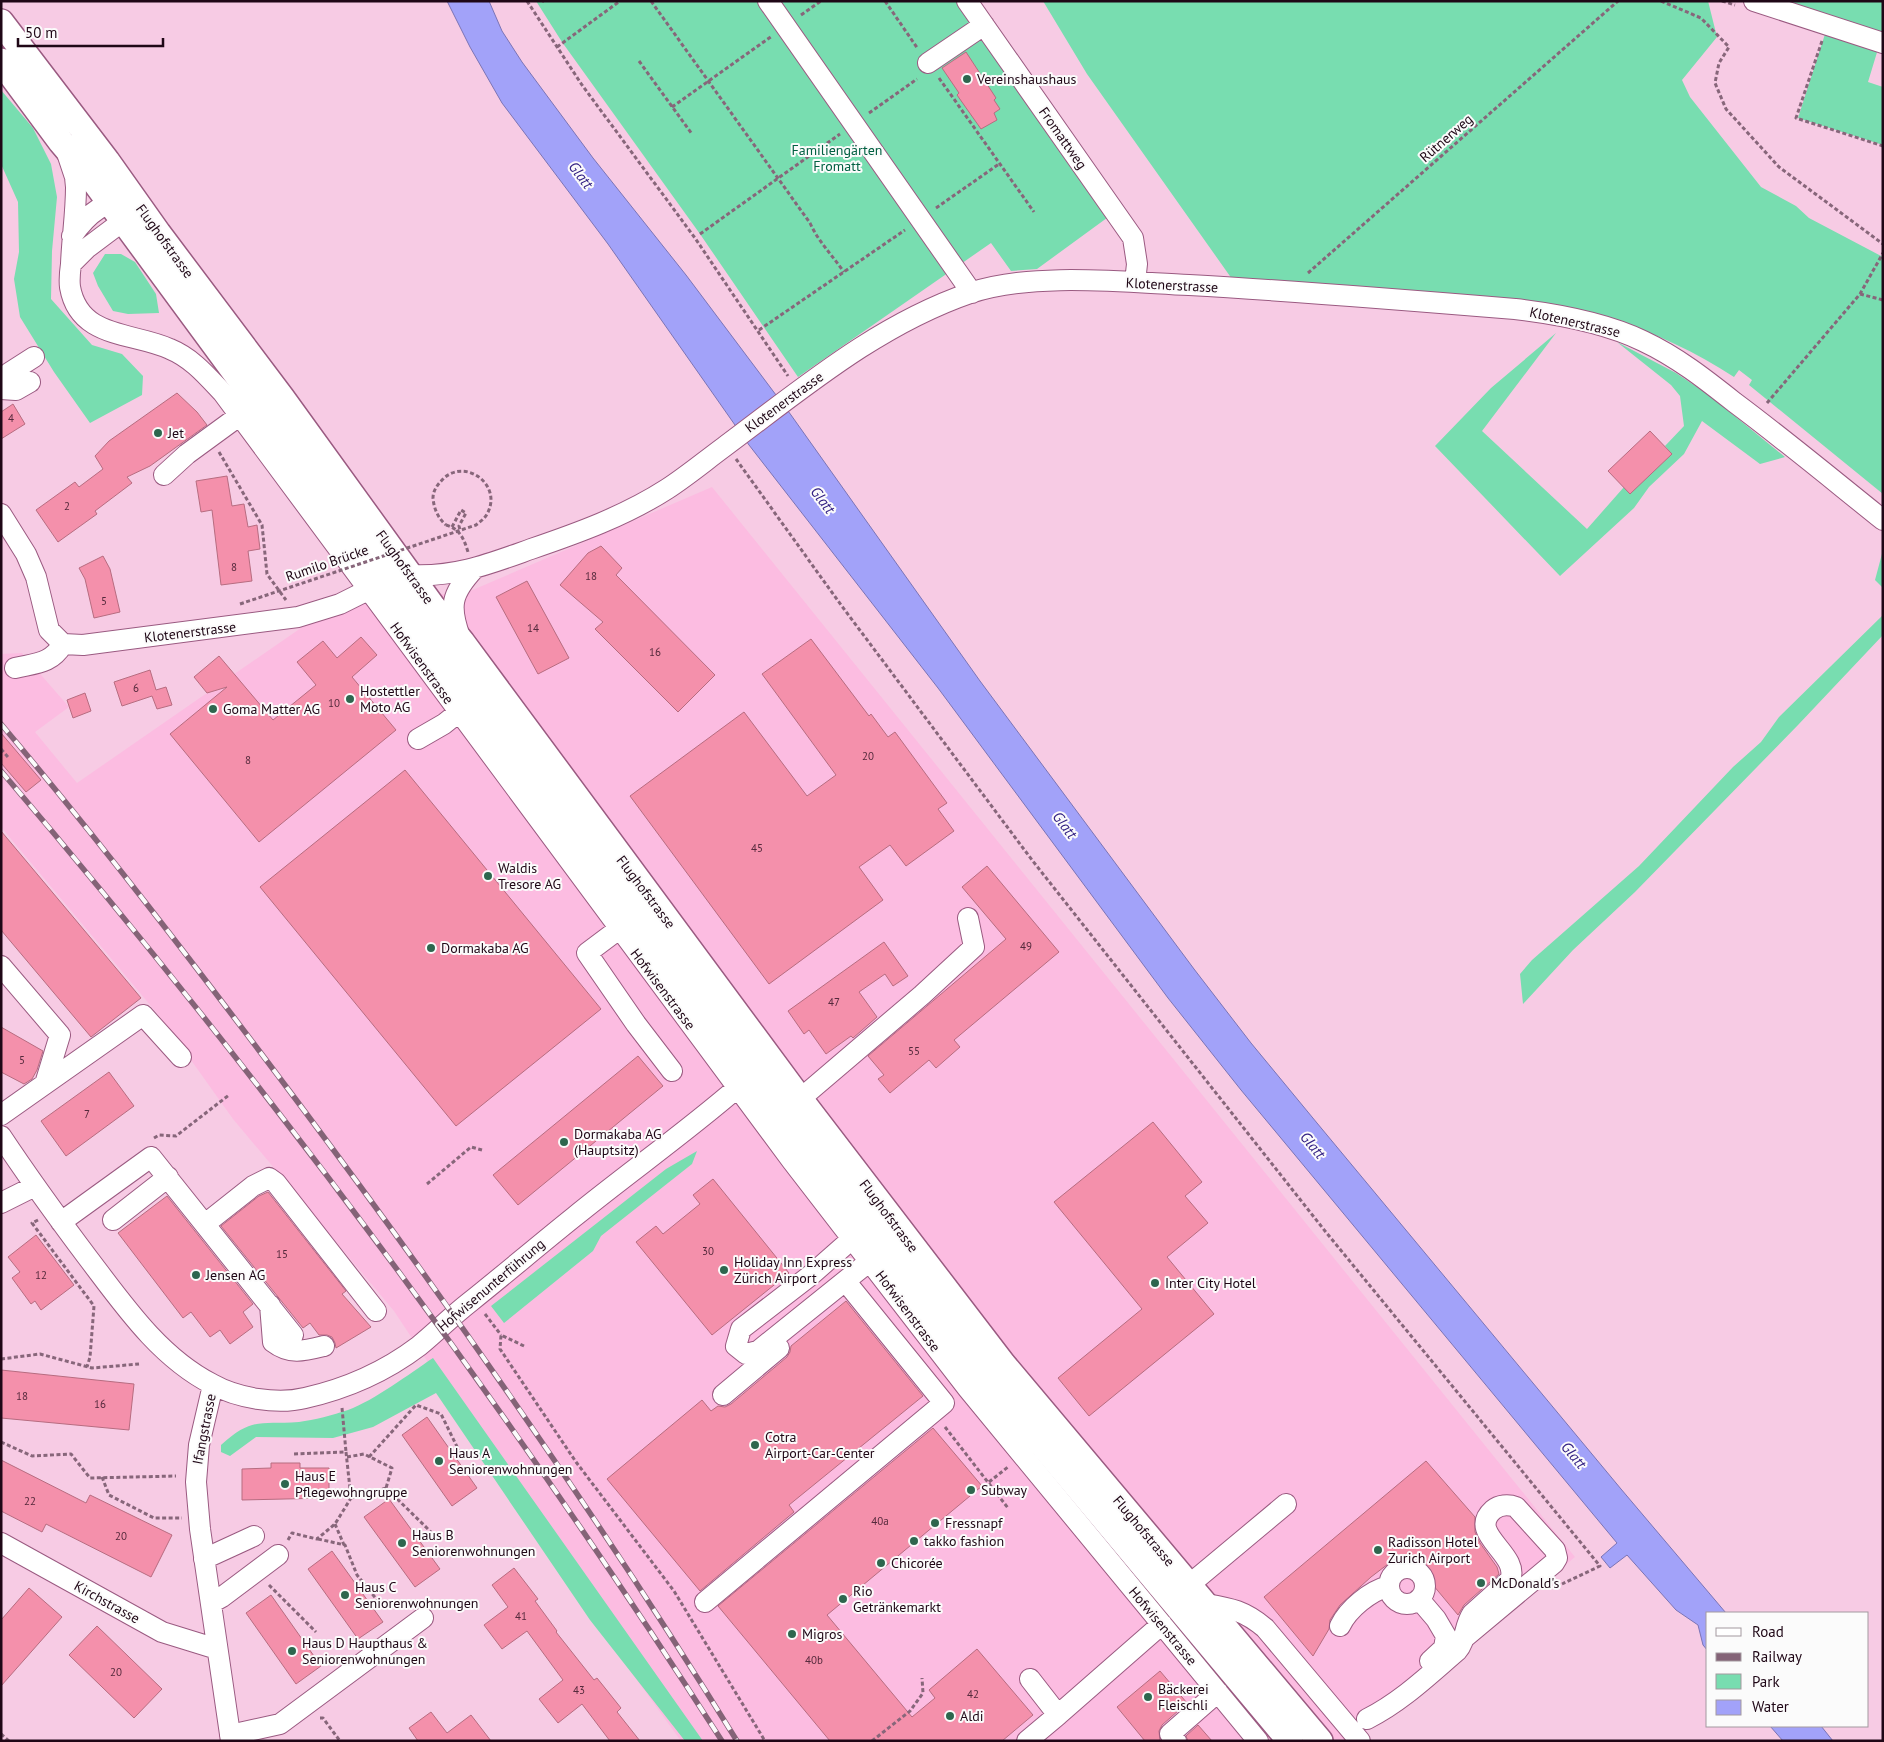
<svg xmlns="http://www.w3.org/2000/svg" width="1884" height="1742" font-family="'PT Sans',sans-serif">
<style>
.built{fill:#fcbce1}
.green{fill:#78ddb0}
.water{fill:#a2a2f9;stroke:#7b74b5}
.building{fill:#f490ab;stroke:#b76c80}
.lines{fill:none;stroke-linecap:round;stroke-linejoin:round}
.minor-casing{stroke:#9a5a81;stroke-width:22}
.major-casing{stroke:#9a5a81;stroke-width:28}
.path{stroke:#87667a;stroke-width:3;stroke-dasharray:4 2.5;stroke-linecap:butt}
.minor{stroke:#fff;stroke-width:20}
.major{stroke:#fff;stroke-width:25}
.rail-casing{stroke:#846377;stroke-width:5.5}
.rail{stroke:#fbfbfb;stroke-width:4;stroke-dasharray:11;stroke-linecap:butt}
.path-bridge{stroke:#87667a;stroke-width:3;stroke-dasharray:4 2.5;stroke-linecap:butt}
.poi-dot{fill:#2e664e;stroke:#fbfbfb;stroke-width:2}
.labels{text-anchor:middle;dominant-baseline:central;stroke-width:4;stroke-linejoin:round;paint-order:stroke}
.number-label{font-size:11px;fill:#54293b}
.poi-label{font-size:14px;fill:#1f0716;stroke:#fbfbfb;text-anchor:start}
.street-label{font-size:14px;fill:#1f0716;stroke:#fbfbfb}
.park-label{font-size:14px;fill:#026042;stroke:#fbfbfb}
.water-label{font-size:15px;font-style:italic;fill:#342284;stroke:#fbfbfb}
</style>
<rect width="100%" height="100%" fill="#f7cbe4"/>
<path class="built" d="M712,487L1575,1557L1354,1741H681L546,1554L453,1400L394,1311L233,1119L161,1018L1,827V654L22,653L69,707L35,732L77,783L337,603L468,592Z"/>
<path class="green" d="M536,1H962L1111,215L1037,269L1011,271L991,243L798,377L700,234L562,42Z
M1043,1H1708L1717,37L1682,80L1690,97L1761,187L1796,206L1809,218L1883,257V494L1749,385L1752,380L1739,370L1734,377C1696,352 1656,334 1613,319L1232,279L1087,74Z
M1776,1H1883V34Z
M1826,31L1878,49L1868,82L1883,87V145L1798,118Z
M1,90L33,128L51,164L57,197L52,251L51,299L92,345L122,354L143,376L142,395L90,423L54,372L20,317L14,279L19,252L18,202L1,164Z
M105,254H121L135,262L156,294L159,313L128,314L113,311L98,286L93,273Z
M1556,333L1482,431L1587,529L1624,487L1672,454L1665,446L1684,426L1680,396L1671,385L1617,342L1676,373L1709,395L1785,457L1760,464L1702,421L1684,454L1649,487L1634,508L1560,576L1435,446L1491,388Z
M1883,550V588L1875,580Z
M1883,615V635L1798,725L1635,892L1573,950L1523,1004L1520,974L1532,960L1639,866L1733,767L1761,742L1779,717Z
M697,1151L692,1164L601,1236L593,1251L504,1323L491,1306L666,1169Z
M433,1358L703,1741H685L590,1620L436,1393L373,1427L333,1438L256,1437L230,1456L221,1452V1445C253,1416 261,1425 299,1422C314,1420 333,1415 348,1410C375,1400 409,1374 433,1358Z"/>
<path class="water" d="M447,1H489L502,31L522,62L593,158L686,275L791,415L980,681L1194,969L1251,1043L1317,1123L1621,1489L1726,1613H1708V1651L1703,1645L1698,1625L1676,1610L1627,1555L1610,1568L1601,1557L1617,1543L1241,1090L1168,998L938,688L749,445L608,244L502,103L470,47Z
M1770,1726H1821L1833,1741H1783Z"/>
<path class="building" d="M966,52L996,98L994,100L1000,109L994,113L997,120L981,129L957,95L959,93L942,68Z
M177,393L197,412L207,425L150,466L127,477L132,483L95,511L97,514L58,542L36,510L75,482L79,487L103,469L95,456L109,441Z
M13,404L25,424L1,439V412Z
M1650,431L1672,454L1630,494L1608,471Z
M227,476L232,506L244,504L248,527L257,525L260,549L248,551L252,581L221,585L212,510L201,512L196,481Z
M601,546L622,568L616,575L715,675L678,712L595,629L603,622L560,585L588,553Z
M103,556L110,569L120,612L94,618L85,579L79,568Z
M527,581L569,658L538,674L496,597Z
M361,637L377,655L352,677L396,730L259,842L170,734L227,687L207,693L194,677L219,656L273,720L316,685L297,662L323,641L337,658Z
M811,639L869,716L871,714L888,737L895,732L947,803L938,809L954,831L906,866L890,845L859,867L883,900L769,984L630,796L744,712L807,796L836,775L762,674Z
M150,670L156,690L166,687L172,705L157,709L152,696L122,706L114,682Z
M85,693L91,711L73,718L67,700Z
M1,733L41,780L26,792L1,763Z
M405,770L601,1009L456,1126L260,887Z
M1,831L141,998L91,1037L1,930Z
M987,866L1059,952L954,1040L960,1047L936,1068L929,1060L890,1093L878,1079L884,1075L868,1056L1006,939L962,887Z
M884,942L908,976L893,986L885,974L859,992L877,1017L853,1038L851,1036L826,1054L809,1030L804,1034L788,1011Z
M1,1027L43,1051L37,1070L32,1079L24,1084L1,1072Z
M638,1056L663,1086L518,1205L493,1175Z
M109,1072L134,1106L66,1156L41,1121Z
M1153,1122L1202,1182L1185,1196L1208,1223L1167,1257L1214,1314L1089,1416L1058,1378L1142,1309L1054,1202Z
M713,1179L789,1273L712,1335L636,1242L656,1226L663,1234L700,1204L693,1195Z
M268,1192L346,1291L342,1294L371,1327L336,1348L335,1343L332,1337L327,1335H319L310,1323L303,1328L221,1226L259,1196Z
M167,1196L253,1304L243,1312L253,1327L230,1344L220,1330L210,1337L191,1312L183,1318L118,1233Z
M36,1235L74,1285L41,1310L35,1301L31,1304L12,1278L20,1272L8,1257Z
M846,1301L923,1396L789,1505L794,1512L700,1591L607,1479L702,1400L711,1411L718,1406L725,1407L731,1404L787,1357L790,1352L791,1346Z
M1,1370L134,1384L129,1430L1,1418Z
M427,1417L477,1488L452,1506L402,1435Z
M933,1428L982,1486L827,1615L912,1717L935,1698L929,1690L977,1649L1033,1715L1002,1741H830L718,1606Z
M1,1460L86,1503L90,1495L172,1535L151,1577L46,1524L42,1532L1,1511Z
M1426,1461L1475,1517V1532L1480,1543L1497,1567L1499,1574L1464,1605L1458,1615L1413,1561H1392L1371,1577L1340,1605L1330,1620L1329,1629L1313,1656L1264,1597Z
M271,1463H300V1468H329V1498L242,1500V1469L271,1468Z
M389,1499L440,1569L415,1587L364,1517Z
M332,1551L383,1622L358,1639L308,1569Z
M514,1568L538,1599L535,1601L557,1631L556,1632L594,1680L597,1678L621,1708L617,1712L640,1741H610L582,1704L558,1723L539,1699L563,1680L527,1631L502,1649L484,1625L508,1607L492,1585Z
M29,1588L62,1617L1,1686V1620Z
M271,1595L321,1666L296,1684L246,1613Z
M97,1626L162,1689L134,1718L69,1655Z
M1160,1671L1187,1703L1162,1725L1159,1731L1160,1741H1145L1117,1707Z
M431,1712L447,1733L471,1715L491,1741H418L409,1728Z
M1198,1725L1212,1741H1188L1186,1736Z"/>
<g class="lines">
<defs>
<path id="minor" d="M768,1L972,293
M967,1L1133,238L1137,264L1135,282
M1754,1L1883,43
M928,63L984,25
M67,153L75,177L76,187C76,213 72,238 71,264C70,271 69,279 70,287C79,339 133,332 170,349C192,358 207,376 223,393L792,1161L968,1389L1258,1741
M71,264L87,248L123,221L129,212L134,198C104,201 89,212 72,236
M3,388L9,373L34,357
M1,389L16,390L30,382
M164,475L187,454L239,416
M1,514L26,554L36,577L49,630L63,644
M411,575C457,577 489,564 531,549C578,533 625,516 667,489C687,476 705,461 724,447C802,389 877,325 970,293C1033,272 1123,282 1189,285C1297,291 1406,300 1515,309C1557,314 1604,322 1643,341C1677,357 1705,379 1734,402C1785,440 1833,480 1883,520
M460,637C449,606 451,594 474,569
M63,644L83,645L298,617L340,604L368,590
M15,668C36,663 51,664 63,644
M418,739L444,724L459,712
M619,929L587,953L636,1024L672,1071
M1,966L60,1035L45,1084L1,1115
M45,1084L143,1015L181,1057
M800,1099L922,995L974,947L968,918
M1,1136C29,1178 58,1218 88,1258C123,1304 159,1357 212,1384C237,1398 277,1405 305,1398C345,1389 386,1371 419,1346C436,1332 452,1316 470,1302C505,1274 539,1245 574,1217C628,1173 685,1133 737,1088
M1,1203L35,1186
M113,1220L168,1177
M61,1222L151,1157L293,1335
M205,1224L253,1186L269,1178L276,1183L376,1311
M853,1238L811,1275L741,1329L736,1346L746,1354L758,1351L870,1261
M270,1305L273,1342C290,1355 304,1351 324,1346
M213,1385L199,1445L196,1482L200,1529L231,1741
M723,1395L779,1348
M1,1543L162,1632L217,1649
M204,1559L254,1536
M1389 1586a18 18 0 1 1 36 0a18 18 0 1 1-36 0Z
M1189,1585L1286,1504
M1419,1599L1436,1619L1446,1636L1444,1648L1430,1661
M705,1602L944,1403L851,1288
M211,1603L222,1597L278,1555
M1206,1604C1231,1608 1245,1611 1265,1628L1360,1741
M1340,1626C1348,1609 1370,1591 1389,1586
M1030,1679L1058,1715L1162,1624
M1367,1719C1401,1702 1429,1675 1457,1651C1466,1641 1464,1626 1472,1614L1510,1580C1521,1554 1466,1534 1493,1510C1499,1505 1508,1504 1516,1507L1555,1550L1557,1558L1554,1563L1464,1638
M230,1735L280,1724L423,1618
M1027,1741L1058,1715
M1176,1741L1170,1734L1218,1692"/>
<path id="major" d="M1,22L107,161L158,233L282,398L433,607L462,642L800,1099L1003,1364L1320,1741
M1,61L61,142L94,181L545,794L901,1271L988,1380L1290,1741"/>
</defs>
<use href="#minor" class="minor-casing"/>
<use href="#major" class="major-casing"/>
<path class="path" d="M527,1L582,85L695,238L788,376
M651,1L810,223C818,241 832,255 844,272
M885,1L918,49
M1661,1L1701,18L1729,47L1719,63L1715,83L1726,109L1779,167L1883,244
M1722,1L1735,5
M542,2L543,1
M801,15L821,1
M1822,41L1796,118L1883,146
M557,47L620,1
M639,61L692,134
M939,78L1034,212
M672,107L772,36
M869,113L917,79
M936,208L999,164
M700,234L840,134
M1308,273L1618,1
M1860,294L1883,300
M759,330L905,230
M1767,403L1860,294L1883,253
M219,452L262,525L267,574L286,600
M736,459L841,605L1032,860L1325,1231L1600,1566L1562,1584
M446,525C460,529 464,539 468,552
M452,527L461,510L466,513L459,526L460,530
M1,749L8,757
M154,1138L159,1135L176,1136L229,1095
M427,1184L471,1147L482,1150
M38,1220L32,1223L94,1306L90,1357L87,1367
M485,1314L501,1335
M524,1346L501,1335L500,1349L576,1462L674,1591L765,1741
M1,1359L40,1354L92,1368L139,1364
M342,1408L346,1452
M945,1427L1008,1508
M1,1442L32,1456L71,1454L90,1478L176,1476
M347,1457L364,1454L392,1468L386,1488
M369,1457L416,1405L441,1414L464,1461
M102,1477L109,1495L154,1518H182
M989,1482L1008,1467
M351,1498L386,1488L431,1532
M335,1524L344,1545
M318,1539L345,1545L357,1575L382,1606
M288,1540L292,1533L317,1539L335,1524L351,1498L346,1452L294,1454
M269,1585L316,1632
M320,1718H323L340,1741
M1,1734L9,1741
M872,1741L910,1711L923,1693L922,1678"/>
<use href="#minor" class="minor"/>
<use href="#major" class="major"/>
<defs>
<path id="rail" d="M1,724C104,846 201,973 297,1101C452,1308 601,1521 737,1741
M1,771C264,1079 503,1400 722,1741"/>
</defs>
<use href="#rail" class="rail-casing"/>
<use href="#rail" class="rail"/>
<path class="path-bridge" d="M240,604L476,525C480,522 485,518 487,514C503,486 467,458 444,478C438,484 433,490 433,498C434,509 438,518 446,525"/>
</g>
<g class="poi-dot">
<circle cx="967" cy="79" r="5"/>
<circle cx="158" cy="433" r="5"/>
<circle cx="350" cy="699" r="5"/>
<circle cx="213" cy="709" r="5"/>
<circle cx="488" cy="876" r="5"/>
<circle cx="431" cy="948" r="5"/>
<circle cx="564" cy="1142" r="5"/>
<circle cx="724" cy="1270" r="5"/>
<circle cx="196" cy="1275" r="5"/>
<circle cx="1155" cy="1283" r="5"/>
<circle cx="755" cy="1445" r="5"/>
<circle cx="439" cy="1461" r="5"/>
<circle cx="285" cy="1484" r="5"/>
<circle cx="971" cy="1490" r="5"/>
<circle cx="935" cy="1523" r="5"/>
<circle cx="914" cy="1541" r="5"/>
<circle cx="402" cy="1543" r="5"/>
<circle cx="1378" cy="1550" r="5"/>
<circle cx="881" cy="1563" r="5"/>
<circle cx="1481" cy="1583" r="5"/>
<circle cx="345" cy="1595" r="5"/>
<circle cx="843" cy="1599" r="5"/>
<circle cx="792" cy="1634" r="5"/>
<circle cx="292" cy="1651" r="5"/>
<circle cx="1148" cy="1697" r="5"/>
<circle cx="950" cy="1716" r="5"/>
</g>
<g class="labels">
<g class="number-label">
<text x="11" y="418">4</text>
<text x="67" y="506">2</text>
<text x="234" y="567">8</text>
<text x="591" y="576">18</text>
<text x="104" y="601">5</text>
<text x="533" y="628">14</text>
<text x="655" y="652">16</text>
<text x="136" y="688">6</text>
<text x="334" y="703">10</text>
<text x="868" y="756">20</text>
<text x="248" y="760">8</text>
<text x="757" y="848">45</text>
<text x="1026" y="946">49</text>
<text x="834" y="1002">47</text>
<text x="914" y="1051">55</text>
<text x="22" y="1060">5</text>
<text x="87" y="1114">7</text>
<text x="708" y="1251">30</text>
<text x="282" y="1254">15</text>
<text x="41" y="1275">12</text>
<text x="22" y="1396">18</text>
<text x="100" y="1404">16</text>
<text x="30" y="1501">22</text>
<text x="880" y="1521">40a</text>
<text x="121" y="1536">20</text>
<text x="521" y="1616">41</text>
<text x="814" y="1660">40b</text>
<text x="116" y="1672">20</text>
<text x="579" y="1690">43</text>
<text x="973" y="1694">42</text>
</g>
<g class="poi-label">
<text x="977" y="79">Vereinshaushaus</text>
<text x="168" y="433">Jet</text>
<text x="360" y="691">Hostettler<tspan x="360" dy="16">Moto AG</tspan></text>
<text x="223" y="709">Goma Matter AG</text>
<text x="498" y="868">Waldis<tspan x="498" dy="16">Tresore AG</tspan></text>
<text x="441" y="948">Dormakaba AG</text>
<text x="574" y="1134">Dormakaba AG<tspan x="574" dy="16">(Hauptsitz)</tspan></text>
<text x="734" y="1262">Holiday Inn Express<tspan x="734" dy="16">Zürich Airport</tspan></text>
<text x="206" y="1275">Jensen AG</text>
<text x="1165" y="1283">Inter City Hotel</text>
<text x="765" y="1437">Cotra<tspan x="765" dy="16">Airport-Car-Center</tspan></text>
<text x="449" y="1453">Haus A<tspan x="449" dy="16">Seniorenwohnungen</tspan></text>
<text x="295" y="1476">Haus E<tspan x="295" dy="16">Pflegewohngruppe</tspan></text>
<text x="981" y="1490">Subway</text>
<text x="945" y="1523">Fressnapf</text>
<text x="412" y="1535">Haus B<tspan x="412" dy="16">Seniorenwohnungen</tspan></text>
<text x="924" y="1541">takko fashion</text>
<text x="1388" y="1542">Radisson Hotel<tspan x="1388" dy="16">Zurich Airport</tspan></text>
<text x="891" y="1563">Chicorée</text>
<text x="1491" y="1583">McDonald's</text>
<text x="355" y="1587">Haus C<tspan x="355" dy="16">Seniorenwohnungen</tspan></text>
<text x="853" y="1591">Rio<tspan x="853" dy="16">Getränkemarkt</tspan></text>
<text x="802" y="1634">Migros</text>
<text x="302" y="1643">Haus D Haupthaus &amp;<tspan x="302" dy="16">Seniorenwohnungen</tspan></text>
<text x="1158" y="1689">Bäckerei<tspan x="1158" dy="16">Fleischli</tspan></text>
<text x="960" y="1716">Aldi</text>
</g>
<g class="street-label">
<text transform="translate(1063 138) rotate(55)">Fromattweg</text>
<text transform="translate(1446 138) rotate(-41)">Rütnerweg</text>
<text transform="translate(165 241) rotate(54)">Flughofstrasse</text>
<text transform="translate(1172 285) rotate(3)">Klotenerstrasse</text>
<text transform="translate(1575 322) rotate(13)">Klotenerstrasse</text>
<text transform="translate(784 402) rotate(-36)">Klotenerstrasse</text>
<text transform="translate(327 563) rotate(-19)">Rumilo Brücke</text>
<text transform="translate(405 567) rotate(54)">Flughofstrasse</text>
<text transform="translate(190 632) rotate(-7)">Klotenerstrasse</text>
<text transform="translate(422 663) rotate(54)">Hofwisenstrasse</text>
<text transform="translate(646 892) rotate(53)">Flughofstrasse</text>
<text transform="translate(663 989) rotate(53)">Hofwisenstrasse</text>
<text transform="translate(889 1216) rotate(53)">Flughofstrasse</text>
<text transform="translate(491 1285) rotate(-40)">Hofwisenunterführung</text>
<text transform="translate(908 1311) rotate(53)">Hofwisenstrasse</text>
<text transform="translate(204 1429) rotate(-79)">Ifangstrasse</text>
<text transform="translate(1144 1531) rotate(50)">Flughofstrasse</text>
<text transform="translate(107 1602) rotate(29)">Kirchstrasse</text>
<text transform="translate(1163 1626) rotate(50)">Hofwisenstrasse</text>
</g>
<g class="park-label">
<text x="837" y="150">Familiengärten<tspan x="837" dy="16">Fromatt</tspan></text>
</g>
<g class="water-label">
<text transform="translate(581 175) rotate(53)">Glatt</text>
<text transform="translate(823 500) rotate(53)">Glatt</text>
<text transform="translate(1065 825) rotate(53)">Glatt</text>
<text transform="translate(1313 1145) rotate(50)">Glatt</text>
<text transform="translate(1574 1455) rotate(50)">Glatt</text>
</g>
</g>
<rect width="1884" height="1742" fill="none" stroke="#1f0716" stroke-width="5"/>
<rect x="1706" y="1612" width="162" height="115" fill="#fbfbfb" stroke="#a3999f"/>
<rect x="1716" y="1628" width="25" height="8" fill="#ffffff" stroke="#a3999f"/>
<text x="1752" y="1637" font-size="15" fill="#1f0716">Road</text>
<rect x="1716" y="1653" width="25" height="8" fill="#846377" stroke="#a3999f"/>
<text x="1752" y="1662" font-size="15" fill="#1f0716">Railway</text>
<rect x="1716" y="1674" width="25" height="15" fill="#78ddb0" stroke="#a3999f"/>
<text x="1752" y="1687" font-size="15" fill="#1f0716">Park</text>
<rect x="1716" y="1700" width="25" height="15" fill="#a2a2f9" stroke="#a3999f"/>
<text x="1752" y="1712" font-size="15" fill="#1f0716">Water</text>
<path d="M18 38v8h145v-8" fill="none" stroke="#1f0716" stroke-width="2.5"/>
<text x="25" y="38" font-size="15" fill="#1f0716" stroke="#fbfbfb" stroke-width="4" paint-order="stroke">50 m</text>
</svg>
